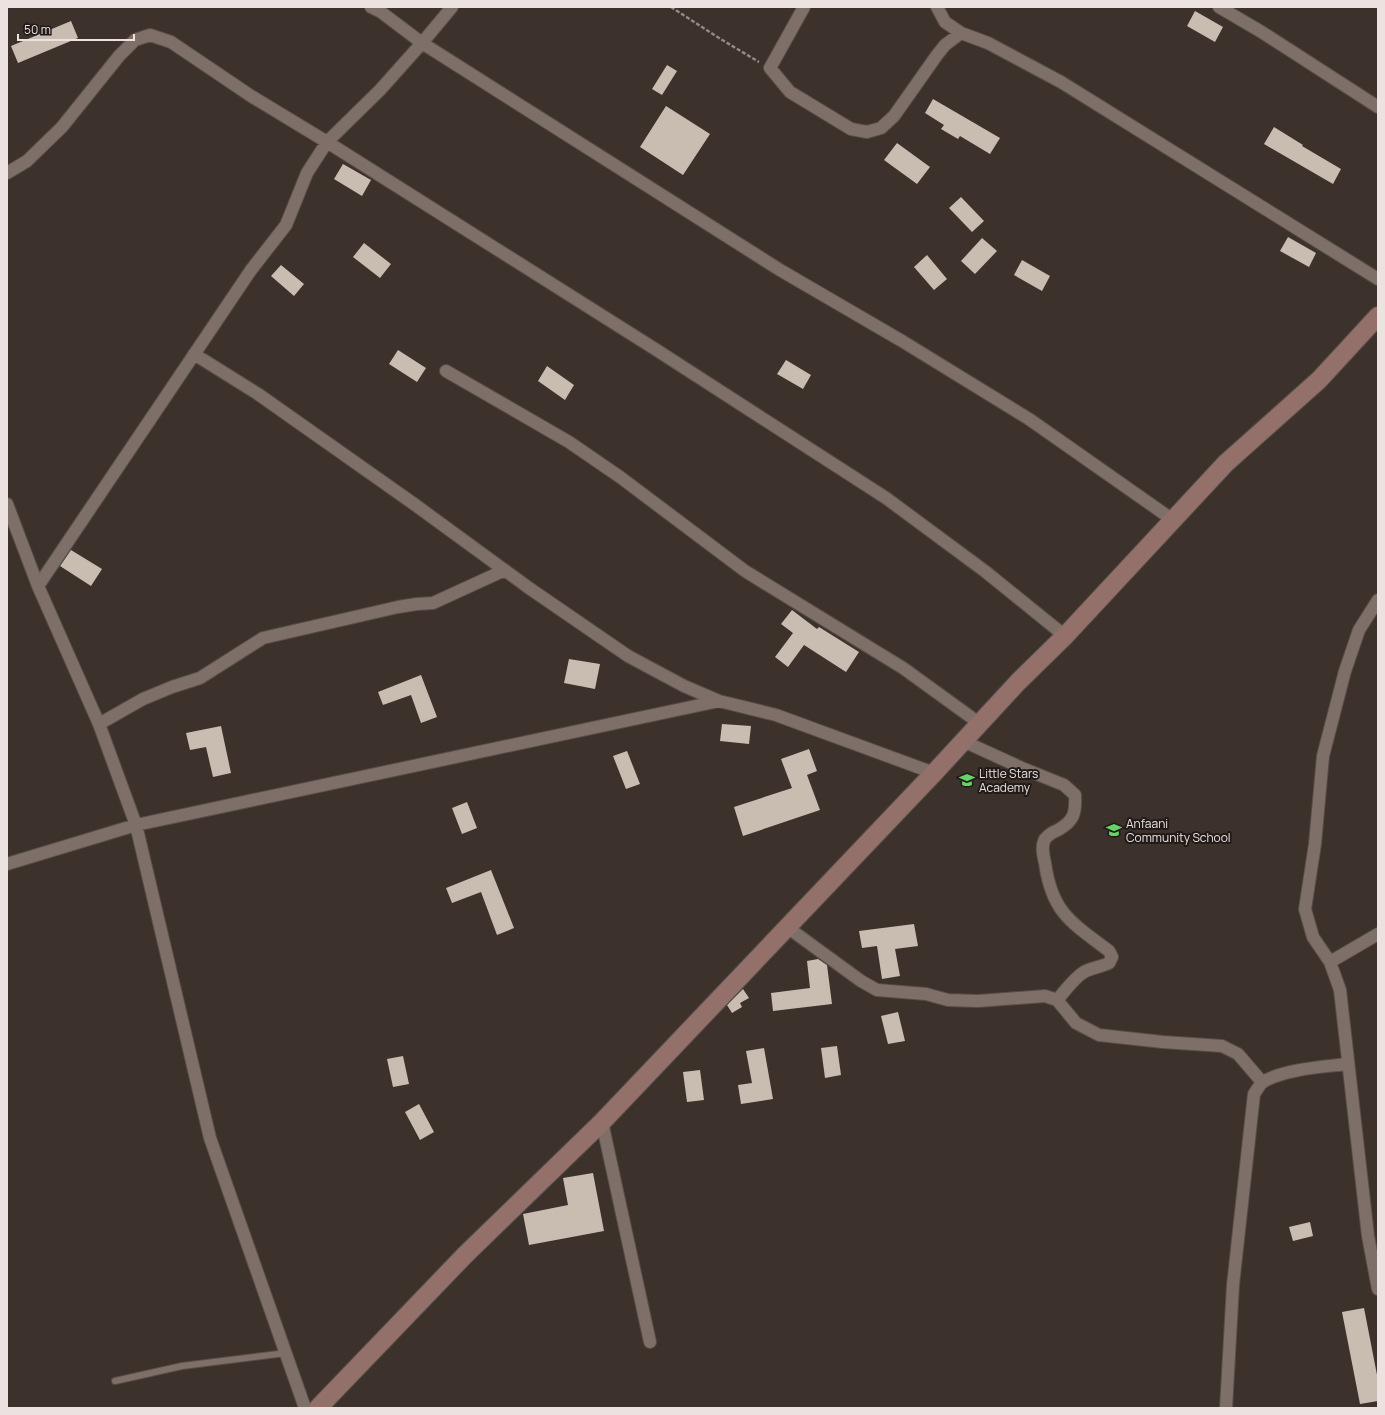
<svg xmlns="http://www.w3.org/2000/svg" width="1385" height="1415" font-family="Manrope,sans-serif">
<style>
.building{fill:#c9bdb2}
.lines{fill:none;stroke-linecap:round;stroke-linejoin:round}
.lane-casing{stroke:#584e49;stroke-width:8}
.street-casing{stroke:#584e49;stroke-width:14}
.secondary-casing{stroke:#584e49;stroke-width:20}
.path{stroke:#938985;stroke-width:2.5;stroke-dasharray:4 2;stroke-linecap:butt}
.lane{stroke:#7e6f69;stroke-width:6}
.street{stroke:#7e6f69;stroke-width:12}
.secondary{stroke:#94706a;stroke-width:18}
.labels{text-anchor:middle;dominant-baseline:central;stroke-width:4;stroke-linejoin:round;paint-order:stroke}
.poi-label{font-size:12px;fill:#ece3e0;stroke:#201a18;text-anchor:start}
</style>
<rect width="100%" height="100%" fill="#3d312c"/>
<path class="building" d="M1195,11L1223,27L1215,42L1187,26Z
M71,21L78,38L18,63L11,46Z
M667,65L677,71L662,95L652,89Z
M933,99L1000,138L990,154L960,136L958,139L941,129L944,125L925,113Z
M666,106L710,134L683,175L640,147Z
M1274,127L1303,145L1302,146L1341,169L1333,184L1264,144Z
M897,143L930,167L917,184L884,160Z
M343,164L371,180L362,196L334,179Z
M961,197L984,221L972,232L949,208Z
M1288,237L1316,253L1309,267L1280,251Z
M982,238L997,251L975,274L961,261Z
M364,243L391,264L380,278L353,257Z
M927,255L947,279L934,290L914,267Z
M1022,260L1050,276L1042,291L1014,275Z
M281,265L304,284L294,296L271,276Z
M398,350L426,368L417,382L389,364Z
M786,360L811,375L803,389L777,374Z
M547,366L574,385L565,400L538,381Z
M71,550L102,569L91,586L60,566Z
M792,610L817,629L819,627L859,652L846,672L804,645L788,667L775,657L793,633L781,624Z
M569,659L600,664L595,689L564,683Z
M421,675L437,717L421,723L411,695L383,705L378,692Z
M722,724L751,726L749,744L720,741Z
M221,726L231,773L213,777L206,747L190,750L186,733Z
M809,749L817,771L807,775L820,810L743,836L734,807L792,788L781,759Z
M627,751L640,784L626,789L613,756Z
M467,802L477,828L462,834L452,808Z
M491,870L514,928L497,935L481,892L452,903L446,888Z
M914,924L918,946L895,949L900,976L882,979L877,946L862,948L859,931Z
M818,959L827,965L832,1004L773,1011L771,993L810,988L807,961Z
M743,989L749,998L740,1003L742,1007L732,1013L727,1005Z
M898,1012L905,1041L888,1044L881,1016Z
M837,1046L841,1075L825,1078L821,1048Z
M764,1048L773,1099L741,1104L738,1085L752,1083L746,1051Z
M403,1056L409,1084L393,1087L387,1059Z
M700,1070L704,1100L687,1102L683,1072Z
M419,1104L434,1132L420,1140L405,1112Z
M593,1173L604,1231L529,1245L523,1214L568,1205L563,1178Z
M1310,1222L1313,1236L1293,1241L1289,1227Z
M1364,1308L1378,1380V1401L1360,1404L1342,1312Z"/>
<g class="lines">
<defs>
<path id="lane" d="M115,1381L182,1366L286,1353"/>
<path id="street" d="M371,7L381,12L422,43L780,270L902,341L1029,419L1173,520
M804,7L770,68L790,92L851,129L867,132L881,128L894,116L937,55L945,45L961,33L988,43L1061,82L1378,279
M937,7L945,22L961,33
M1219,7L1260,31L1378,107
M7,173L27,161L62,127L119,56L135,40L150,35L171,42L251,96L327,142L655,349L886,498L986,572L1065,636
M194,354L258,394L414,504L529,588L628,656L684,686L719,701L776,715L934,773
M446,371L569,442L620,477L745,571L903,668L979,723
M7,504L38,586L99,724L136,825L210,1138L305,1408
M38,586L251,270L286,225L307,173L327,142L380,90L422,43L452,7
M99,724L143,699L172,687L200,678L263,638L398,607L417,604L433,603L505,570
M963,741L1022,768L1064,785L1075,795C1076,813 1074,821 1058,830C1053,832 1049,834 1045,839C1041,846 1043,855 1045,863C1052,913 1071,922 1109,951L1112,957L1109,963C1101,967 1091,968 1084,972C1074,978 1065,991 1057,1000
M7,864L136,825L719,701
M787,927L861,981L877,990L926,994L948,1000L978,1001L1045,996L1057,1000L1076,1023L1099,1035L1163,1042L1222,1046L1238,1054L1262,1082
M1378,934L1330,962L1340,990L1368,1236L1378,1289
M1330,962L1313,937L1305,909L1315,844L1323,756L1345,671L1359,630L1378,600
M602,1122L650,1342
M1226,1408L1233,1285L1254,1094C1257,1090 1260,1084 1263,1082C1284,1069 1322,1067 1347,1064"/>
<path id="secondary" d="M318,1408L465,1255L602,1122L934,773L1018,682L1065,636L1226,463L1319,380L1378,316"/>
</defs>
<use href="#lane" class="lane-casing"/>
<use href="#street" class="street-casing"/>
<use href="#secondary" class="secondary-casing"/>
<path class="path" d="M671,7L719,38L759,62"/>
<use href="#lane" class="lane"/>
<use href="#street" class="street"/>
<use href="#secondary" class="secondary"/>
</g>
<defs>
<symbol id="school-bare" viewBox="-9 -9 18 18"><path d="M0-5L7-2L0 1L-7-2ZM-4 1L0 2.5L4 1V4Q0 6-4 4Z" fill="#65d467" stroke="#201a18" stroke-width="2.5" paint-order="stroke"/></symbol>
</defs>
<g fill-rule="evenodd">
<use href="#school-bare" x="956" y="769" width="22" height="22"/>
<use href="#school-bare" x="1103" y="819" width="22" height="22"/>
</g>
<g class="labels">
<g class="poi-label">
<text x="979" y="773">Little Stars<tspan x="979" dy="14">Academy</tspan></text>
<text x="1126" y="823">Anfaani<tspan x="1126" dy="14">Community School</tspan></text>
</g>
</g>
<rect width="1385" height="1415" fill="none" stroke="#ece3e0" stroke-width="16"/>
<path d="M18 34v6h116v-6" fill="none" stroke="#ece3e0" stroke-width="2"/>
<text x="24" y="34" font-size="12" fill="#ece3e0" stroke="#201a18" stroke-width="3" paint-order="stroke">50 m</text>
</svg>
